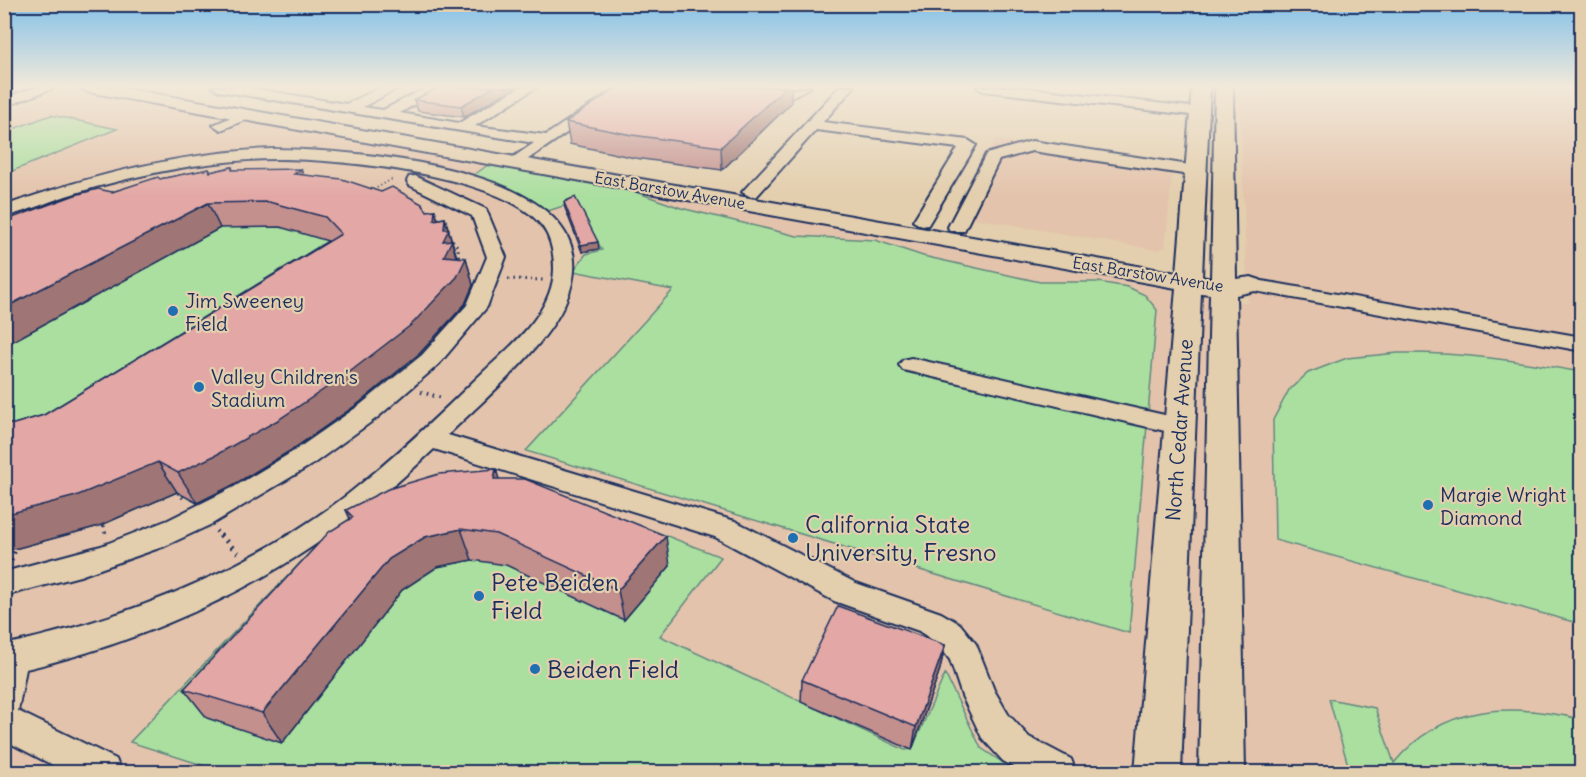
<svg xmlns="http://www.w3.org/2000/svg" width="1586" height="777" font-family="Delius,sans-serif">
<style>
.built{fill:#e3c3ab}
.green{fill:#abdfa0;stroke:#63877f;stroke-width:1.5}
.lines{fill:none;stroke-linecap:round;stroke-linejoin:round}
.minor-casing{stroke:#1b2f5e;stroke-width:4}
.major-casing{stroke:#1b2f5e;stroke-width:4}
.path-far3{stroke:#1b2f5e;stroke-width:2;stroke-dasharray:1 3;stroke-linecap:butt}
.path-far2{stroke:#1b2f5e;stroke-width:3;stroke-dasharray:1.5 4;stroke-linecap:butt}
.path-far1{stroke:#1b2f5e;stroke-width:4;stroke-dasharray:1.5 4.5;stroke-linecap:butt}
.path{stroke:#1b2f5e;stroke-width:5;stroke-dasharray:2 6;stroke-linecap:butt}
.minor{fill:#e3cead;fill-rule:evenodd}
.major{fill:#e3cead;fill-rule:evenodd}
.wall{fill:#c3908e;stroke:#1b2f5e;stroke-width:1.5}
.shaded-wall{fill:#9f7674;stroke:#1b2f5e;stroke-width:1.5}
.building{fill:#e3a8a5;stroke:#1b2f5e;stroke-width:1.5}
.poi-dot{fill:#1f6fb2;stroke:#e3cead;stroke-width:2}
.labels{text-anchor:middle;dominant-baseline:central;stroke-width:4.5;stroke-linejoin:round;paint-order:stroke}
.far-street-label{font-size:16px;fill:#1b2f5e;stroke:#e3cead}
.poi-label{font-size:20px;fill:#1b2f5e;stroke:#e3cead;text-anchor:start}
.street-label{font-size:20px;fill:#1b2f5e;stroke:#e3cead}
.near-poi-label{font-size:24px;fill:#1b2f5e;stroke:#e3cead;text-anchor:start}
</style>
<rect width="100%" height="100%" fill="#e3cead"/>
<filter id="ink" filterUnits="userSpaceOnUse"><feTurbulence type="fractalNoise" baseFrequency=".0167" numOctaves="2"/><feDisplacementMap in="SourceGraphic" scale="12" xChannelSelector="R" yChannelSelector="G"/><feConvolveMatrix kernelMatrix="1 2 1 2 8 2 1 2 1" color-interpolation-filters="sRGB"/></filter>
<g filter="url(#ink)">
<path class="built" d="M1239,87H1581V772H5L4,112L68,89L1248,303Z
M995,140L1173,165L1165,247L1157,250L956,215Z"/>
<path class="green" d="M51,115L117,129L5,174V132Z
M488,165L633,191L681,208L797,236L875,240L923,256L1040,282H1098L1128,287L1145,295L1157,310L1129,633L526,451L673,290L573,271L586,254L602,250L583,217L563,206L548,211L512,189L474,175Z
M220,193L452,282L485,286L456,315L447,332L414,359L423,362L310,446L208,509L177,492L99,526L5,550V253Z
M1398,353C1461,352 1520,361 1581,372V624L1275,540L1273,420L1289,390L1308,373L1347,358Z
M542,487L721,557L660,636L905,750L912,749L945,674L981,748L1017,772H224L130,742L318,544Z
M1329,699L1375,708L1394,763C1443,703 1511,703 1581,719V772H1350Z"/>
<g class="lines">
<defs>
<path id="minor" d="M37,87H57L4,107V98Z
M212,87H244L346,104L382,87H400L363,107L383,110L428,87H446L400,113L459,123L520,87H537L475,126L546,135L618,87H634L515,168L509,166L507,163L509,160L534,143L219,91Z
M732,87L787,90L811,87L789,98L739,91Z
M839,87H854L823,122L968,140L976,145L928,225L922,226L913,221L958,148L816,130L757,196L751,197L742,192Z
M976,87H1019L1199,108L1206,112L1199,116L983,91Z
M245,111L250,112L252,115L250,118L221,130L213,125Z
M1032,141L1196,166L1204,171L1196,176L1032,151L999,160L966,227L964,231H950L948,227L986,154Z
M273,149C351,150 628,167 565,303C545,349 484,399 448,435L735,521L856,583L941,613L960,624L976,644L994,690L1008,714L1029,737L1071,759L1076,772H1023L1003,761L982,738L962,696L950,660L938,644L919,631L834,601L715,537L434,449C320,559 180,633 26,669L18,711L116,759L121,772H66L4,740V645C127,618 246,572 347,495C393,459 435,419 477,378C507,349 553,315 554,269C554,254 551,238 542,226C502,174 340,159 276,159C248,159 220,162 192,166C149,173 107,183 66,196C45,203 25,212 4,217V206C91,175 181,152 273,149Z
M415,176L486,209L506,257L487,307L439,364L378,417L313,464L212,524L165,546L80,576L4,596V572L101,546L168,520L234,487L294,451L360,405L422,355L467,305L487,257L472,216L409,185L407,181L409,177Z
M1251,279L1582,337V351L1244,289L1241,285L1244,281Z
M911,358L1178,418L1187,420L1191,426L1187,432L1178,434L903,370L899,365L903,360Z"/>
<path id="major" d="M79,87H117L1177,273L1192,87H1210L1202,277L1211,279L1215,87H1233L1236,279L1251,277L1260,280L1264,285L1260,290L1236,295L1245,772H1199L1210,294L1201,293L1181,772H1135L1176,288L88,92Z"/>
</defs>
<use href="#minor" class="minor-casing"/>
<use href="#major" class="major-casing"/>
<path class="path-far3" d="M370,192L392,179"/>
<path class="path-far2" d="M449,236L458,247L459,261
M508,279L543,280"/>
<path class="path-far1" d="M421,392L442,398
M174,488L185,500
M102,520L106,536
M216,531L222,537"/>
<path class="path" d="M220,535L238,553
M11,561L16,546"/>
<use href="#minor" class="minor"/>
<use href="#major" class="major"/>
</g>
<path class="wall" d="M439,87H516L464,117L418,111L414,100Z
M791,103L722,170L635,158L570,144L566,122Z
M232,167L233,170L303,175L427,211L435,210L438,219L445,218L457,257L466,258L473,285L465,304L420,353L359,403L293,449L233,485L197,503L177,492L99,526L18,548L4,550V424H14L44,415L328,241L280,227L220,228L4,346V221L160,179L209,169L211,172Z
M564,202L599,249L582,252L565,208Z
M499,479L670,566L624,620L506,565L472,560L437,567L402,590L282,743L207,718L184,689L350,519L346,510Z
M945,645L940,669L912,750L801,702L802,680Z"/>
<path class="shaded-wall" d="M494,87H516L464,117L461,106Z
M786,87H791V103L722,170L721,147Z
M301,169L310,193L294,174Z
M208,203L220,228L4,346V308Z
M435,210L442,235L434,220Z
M445,218L459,267L466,258L473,285L465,304L420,353L359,403L293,449L233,485L197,503L178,473L444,256L443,241Z
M598,242L599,249L582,252L581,245Z
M158,462L177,492L99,526L18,548L4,550V515Z
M496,469L505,499L494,479Z
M461,529L472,560L437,567L402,590L282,743L262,713L389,559L425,537Z
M666,536L670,566L624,620L618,590Z
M945,645L940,669L912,750L916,727Z"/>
<path class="building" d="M439,87H494L461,106L414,100Z
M618,87H786L721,147L632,135L566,122Z
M232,167V170L301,169L294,174L342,179L381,192L392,187L422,204L427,211L435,210L434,220L445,218L444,229H449L443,241L452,240L444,256L466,258L457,277L411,325L347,374L278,420L216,455L178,473L158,462L76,496L4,515V424H14L44,415L341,234L325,217L269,202L208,203L4,308V221L75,195L98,189L112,192L158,177L160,179L209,169L210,172Z
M575,197L598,242L581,245L564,202Z
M496,469L494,479H525L666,536L618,590L496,534L461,529L425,537L389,559L262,713L184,689L329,532L353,517L346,510L388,489L439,474Z
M838,606L945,645L916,727L802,680Z
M4,762L25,772H4Z
M137,766L160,772H130Z"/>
</g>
<linearGradient id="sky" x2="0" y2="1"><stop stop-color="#83c1e9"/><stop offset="0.44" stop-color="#f2e9da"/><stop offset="1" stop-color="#f2e9da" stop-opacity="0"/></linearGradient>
<rect width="1586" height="196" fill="url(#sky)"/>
<g class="poi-dot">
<circle cx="173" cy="311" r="6"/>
<circle cx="199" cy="387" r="6"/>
<circle cx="1428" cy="505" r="6"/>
<circle cx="793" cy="538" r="6"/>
<circle cx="479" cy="596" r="6"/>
<circle cx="535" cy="669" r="6"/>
</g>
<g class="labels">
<g class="far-street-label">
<text transform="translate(670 190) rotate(10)">East Barstow Avenue</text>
<text transform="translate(1148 274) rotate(9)">East Barstow Avenue</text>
</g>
<g class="poi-label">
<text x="185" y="300">Jim Sweeney<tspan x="185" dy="23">Field</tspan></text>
<text x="211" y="376">Valley Children's<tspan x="211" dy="23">Stadium</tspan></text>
<text x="1440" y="494">Margie Wright<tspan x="1440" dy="23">Diamond</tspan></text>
</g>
<g class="street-label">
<text transform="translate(1179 430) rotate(-86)">North Cedar Avenue</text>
</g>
<g class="near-poi-label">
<text x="805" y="524">California State<tspan x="805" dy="28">University, Fresno</tspan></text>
<text x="491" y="582">Pete Beiden<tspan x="491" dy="28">Field</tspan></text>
<text x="547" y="669">Beiden Field</text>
</g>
</g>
<rect width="1586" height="777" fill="none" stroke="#e3cead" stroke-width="24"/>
<rect x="12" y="12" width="1562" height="753" fill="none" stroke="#1b2f5e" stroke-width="2" filter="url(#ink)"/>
</svg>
